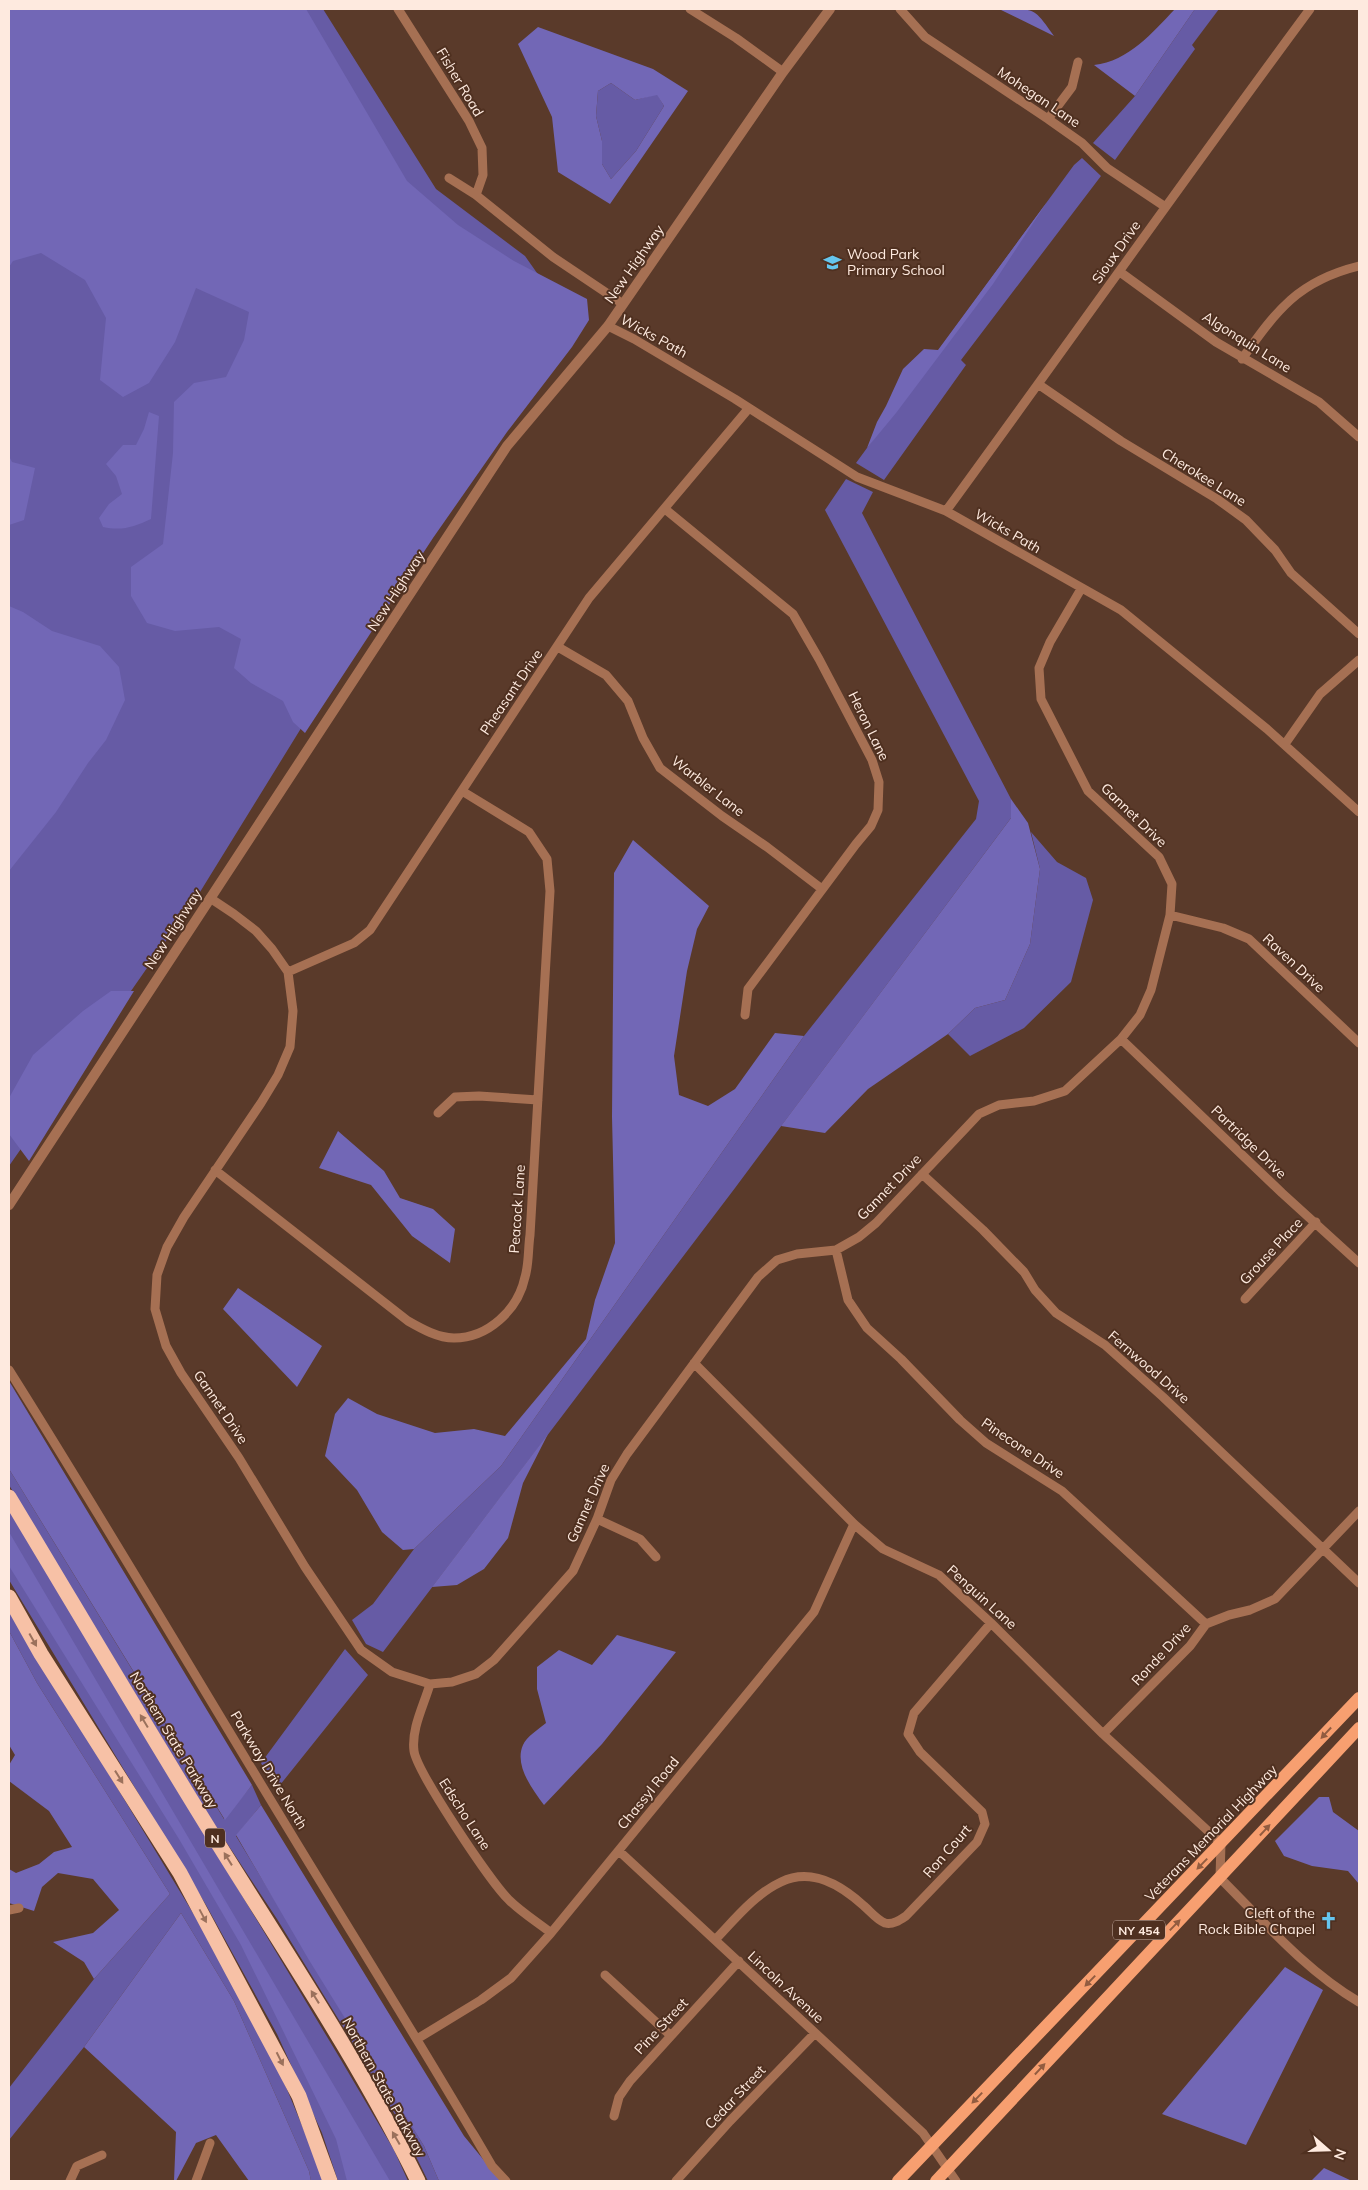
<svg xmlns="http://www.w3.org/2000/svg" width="1368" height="2190" font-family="Mulish,sans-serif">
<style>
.green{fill:#665ba5}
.forest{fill:#7267b6;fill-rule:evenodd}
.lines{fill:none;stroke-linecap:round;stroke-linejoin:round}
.minor{stroke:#a67053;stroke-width:9}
.tertiary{stroke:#a67053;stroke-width:10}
.primary{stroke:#f79f70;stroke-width:12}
.motorway{stroke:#f7c1a6;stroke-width:15}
.oneway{fill:#9b715c}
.oneway2{fill:#925c40}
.labels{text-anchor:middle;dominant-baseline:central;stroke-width:4;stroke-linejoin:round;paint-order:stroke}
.shield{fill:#4f3020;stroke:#cab2a6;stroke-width:1}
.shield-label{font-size:12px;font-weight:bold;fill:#feeadf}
.street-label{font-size:14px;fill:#feeadf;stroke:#4f3020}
.poi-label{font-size:14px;fill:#feeadf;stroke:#4f3020;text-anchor:start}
</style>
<rect width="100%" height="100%" fill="#5a3a2a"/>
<path class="green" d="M9,9H323L436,189L525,256L561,307L200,892L9,1166Z
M1195,9H1219L1192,45L1195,49L1115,160L1093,143L1135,96Z
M611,83L635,100L657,94L664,106L636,151L611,179L602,164V141L596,116L598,91Z
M1082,158L1101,176L961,360L966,365L884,480L856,463L1074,165Z
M846,479L873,492L862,513L1011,799V818L735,1188L383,1652L366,1644L352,1620L373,1604L414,1549L501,1466L804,1036L976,819L979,801L825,510Z
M1031,832L1057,862L1086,878L1093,900L1071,982L1024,1028L970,1056L948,1034L975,1008L1005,1000L1030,944L1040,869Z
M9,1469L224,1819L252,1785L261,1805L236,1836L424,2146L439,2181H428L397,2118L350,2038L277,1919L211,1819L9,1485Z
M9,1508L341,2060L394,2150L408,2181H338L322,2133L277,2034L206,1905L9,1580Z
M9,1609L242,1994L286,2087L325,2181H311L309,2171L234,2001L181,1913L84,2047L9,2140V2088L94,1979L170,1894L37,1683L9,1631Z
M345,1649L368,1675L276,1790L261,1763Z"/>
<path class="forest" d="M9,9H306L407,181L458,225L514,261L587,299L589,320L572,347L507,432L433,538L305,733L293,722L283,701L251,683L234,668L241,639L219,627L175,631L147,623L131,596V567L163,544L173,453L174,402L194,383L226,377L244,340L249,312L196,288L175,342L149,383L123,397L100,380L106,318L85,280L41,253L13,261L9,267Z
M999,9C1035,9 1033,6 1054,36Z
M1175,9H1195L1135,96L1094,65C1129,61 1152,33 1175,9Z
M538,27L653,69L688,91L610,204L558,172L552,117L518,44ZM611,83L635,100L657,95L664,106L636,151L611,179L602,164V141L596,116L598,91Z
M1047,202L993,284L896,413L867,448L877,422L886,406L903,369L924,349L938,350Z
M149,412L159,416L151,519C134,527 122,531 103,527L99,518L109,504L122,494L116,476L106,464L123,445H136L144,429Z
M9,456L12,462L35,468L24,520L9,525Z
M9,606L23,612L52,631L100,646L119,667L125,700L106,740L88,763L56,812L9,871Z
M1011,799L1028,823L1040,869L1030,944L1005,1000L975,1008L948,1034L868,1089L825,1133L781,1126L1011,818Z
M633,840L709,906L697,929L687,971L674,1056L679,1095L708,1106L735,1089L775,1033L804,1036L501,1466L414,1549L403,1550L382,1532L357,1490L325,1456L335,1414L348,1398L377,1414L435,1433L474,1429L505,1436L586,1339L595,1300L615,1243L612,1117L614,873Z
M111,991H134L29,1161L9,1134V1098L33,1055L83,1011Z
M338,1131L384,1171L400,1198L433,1209L455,1229L450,1263L412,1236L371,1185L319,1168Z
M238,1288L322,1346L297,1387L223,1309Z
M9,1381L252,1785L225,1820L9,1469Z
M548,1434L523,1483L508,1538L484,1569L457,1585L432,1587Z
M9,1532L390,2181H347L336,2139L241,1945L179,1839L9,1566Z
M9,1631L37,1683L170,1894L94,1979L84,1962L53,1942L93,1933L119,1910L93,1879L58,1873L42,1887L34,1911L9,1903V1869L16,1873L39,1864L54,1852L72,1847L49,1811L9,1781V1765L15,1755L9,1745Z
M617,1635L676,1652L602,1744L544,1805C532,1789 514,1765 523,1745C526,1737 539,1729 546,1723L537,1689V1667L559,1650L592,1665Z
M1319,1797H1329L1333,1812L1359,1831V1884L1348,1871L1312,1866L1284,1856L1275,1841Z
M261,1805L464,2136L501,2181H439L424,2146L309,1960L236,1835Z
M181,1913L234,2001L309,2171L311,2181H249L216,2135L196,2143L176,2181H174L176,2132L84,2047Z
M1285,1967L1323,1990L1246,2145L1162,2114Z
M1324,2168L1352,2181H1311Z"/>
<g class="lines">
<path class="minor" d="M398,9L469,121L482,148L483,175L476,195
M690,9L736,38L783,72
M900,9L925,37L1048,119L1082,143L1107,168L1164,206
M1048,119L1072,87L1078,62
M449,178L476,195L553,257L623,304
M1120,272L1216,342L1319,402L1359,437
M608,326L634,339L735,399L857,477L946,511L1121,610L1267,729L1359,812
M1242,359C1277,310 1298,281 1359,266
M1038,384L1121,441L1217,499L1246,520L1275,550L1291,573L1359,634
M665,509L793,614L819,659L872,760L879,782L878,810L871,826L856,844L748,989L745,1015
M946,511C1068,344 1187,175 1310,9
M558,647L606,675L628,701L643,738L660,768L722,816L767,847L822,889
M1285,744L1320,694L1359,660
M210,898L234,914L256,931L272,949L288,972L293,1011L290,1047L278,1075L261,1103L184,1217L167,1247L157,1275L155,1309L166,1346L181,1373L239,1458L305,1567L361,1650L392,1672L430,1684L452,1682L476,1674L494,1660L573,1571L597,1519L611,1480L627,1454L758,1277L777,1260L797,1254L836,1250L859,1237L876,1223L979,1114L999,1105L1034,1101L1065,1091L1121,1039L1140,1015L1151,990L1170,915L1172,884L1159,857L1088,791L1041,699L1039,668L1050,642L1081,589
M1170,915L1223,928L1249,939L1359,1043
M288,972L354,943L370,930L589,598L749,408
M1121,1039L1282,1193L1359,1263
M438,1113L455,1097L479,1096L538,1100
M215,1170L408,1321C422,1329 438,1338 454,1338C488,1338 518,1310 525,1277C529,1264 528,1249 530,1235L550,891L547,859L529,832L462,791
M922,1174L983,1230L1024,1272L1035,1290L1056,1313L1105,1345L1163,1397L1359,1583
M836,1250L848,1300L867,1328L901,1359L960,1420L986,1443L1062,1491L1206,1624
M1245,1299L1316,1222
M694,1363L854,1524L883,1549L939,1575L991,1623L1103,1734L1221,1843L1220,1878C1263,1921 1306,1971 1359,2002
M9,1370C103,1519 192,1671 284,1822C353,1936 425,2050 492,2166L506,2181
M597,1519L640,1539L656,1557
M430,1684C424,1705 411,1729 414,1751C417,1772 491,1883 509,1900C521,1912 537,1922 551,1933
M1103,1734L1190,1646L1206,1624L1229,1615L1250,1610L1275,1599L1359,1511
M619,1851L923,2133L956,2181
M9,1910L19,1908
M715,1940C735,1919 755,1894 781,1882C812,1867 841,1885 864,1906C870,1911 877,1920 885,1923C893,1925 900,1920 906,1916L977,1842L985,1824L982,1812L920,1752L908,1734L914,1713L991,1623
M605,1975L670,2035
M417,2039L481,2000L511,1978L551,1933L814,1612L854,1524
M614,2116L619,2097L630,2081L739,1961
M70,2181L77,2166L102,2155
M196,2181L210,2143
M676,2181L730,2121L815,2033"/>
<path class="tertiary" d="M9,1205L507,446L608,326L783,72L830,9"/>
<path class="primary" d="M898,2181L1359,1698
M936,2181L1359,1728"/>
<path class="motorway" d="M9,1497C77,1610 144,1724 214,1837C284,1950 359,2061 418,2181
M9,1597L41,1654L180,1873L299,2096L330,2181"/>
</g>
<defs><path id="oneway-solid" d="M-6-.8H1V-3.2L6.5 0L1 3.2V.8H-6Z" transform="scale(1.25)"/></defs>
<g class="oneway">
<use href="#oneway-solid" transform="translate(33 1640) rotate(61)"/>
<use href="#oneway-solid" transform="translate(144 1721) rotate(-121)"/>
<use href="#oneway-solid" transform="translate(119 1777) rotate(58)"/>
<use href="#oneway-solid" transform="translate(228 1859) rotate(-122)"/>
<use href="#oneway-solid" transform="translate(203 1916) rotate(62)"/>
<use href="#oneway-solid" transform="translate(315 1997) rotate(-122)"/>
<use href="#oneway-solid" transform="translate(280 2059) rotate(63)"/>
<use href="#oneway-solid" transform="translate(396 2138) rotate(-120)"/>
</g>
<g class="oneway2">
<use href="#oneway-solid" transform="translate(1326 1733) rotate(133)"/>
<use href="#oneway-solid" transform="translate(1265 1830) rotate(-47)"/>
<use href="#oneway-solid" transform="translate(1202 1864) rotate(134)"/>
<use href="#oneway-solid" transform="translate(1175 1925) rotate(-46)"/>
<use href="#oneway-solid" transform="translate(1090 1981) rotate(134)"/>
<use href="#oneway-solid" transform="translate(1040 2069) rotate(-47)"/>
<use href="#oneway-solid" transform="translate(977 2098) rotate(134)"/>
</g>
<defs>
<symbol id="school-bare" viewBox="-9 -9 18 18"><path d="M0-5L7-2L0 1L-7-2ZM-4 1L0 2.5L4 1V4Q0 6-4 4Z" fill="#65c5ee" stroke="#4f3020" stroke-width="2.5" paint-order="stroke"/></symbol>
<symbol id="church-bare" viewBox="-9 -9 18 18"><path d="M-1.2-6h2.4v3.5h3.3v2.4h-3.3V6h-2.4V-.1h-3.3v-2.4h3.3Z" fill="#65c5ee" stroke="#4f3020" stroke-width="2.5" paint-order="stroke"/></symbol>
</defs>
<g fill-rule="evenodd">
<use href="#school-bare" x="820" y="250" width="25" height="25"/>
<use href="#church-bare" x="1316" y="1908" width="25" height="25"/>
</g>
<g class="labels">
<g class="shield">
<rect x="205" y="1828.5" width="20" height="19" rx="4"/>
<rect x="1113" y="1920.5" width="52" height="19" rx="4"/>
</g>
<g class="shield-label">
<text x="215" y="1838">N</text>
<text x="1139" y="1930">NY 454</text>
</g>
<g class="street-label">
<text transform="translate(460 82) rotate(59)">Fisher Road</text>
<text transform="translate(1039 97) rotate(34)">Mohegan Lane</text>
<text transform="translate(1116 252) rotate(-55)">Sioux Drive</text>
<text transform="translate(634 264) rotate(-55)">New Highway</text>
<text transform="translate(654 336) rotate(29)">Wicks Path</text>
<text transform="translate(1247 342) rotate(32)">Algonquin Lane</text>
<text transform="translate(1204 477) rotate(32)">Cherokee Lane</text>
<text transform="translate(1008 531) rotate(30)">Wicks Path</text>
<text transform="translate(396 591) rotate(-57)">New Highway</text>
<text transform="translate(511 692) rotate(-56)">Pheasant Drive</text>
<text transform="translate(869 726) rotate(64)">Heron Lane</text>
<text transform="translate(708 786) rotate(38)">Warbler Lane</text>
<text transform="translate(1134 815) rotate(44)">Gannet Drive</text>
<text transform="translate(173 929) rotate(-57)">New Highway</text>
<text transform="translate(1294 963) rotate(43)">Raven Drive</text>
<text transform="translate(1249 1142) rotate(44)">Partridge Drive</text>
<text transform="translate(889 1187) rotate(-46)">Gannet Drive</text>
<text transform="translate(517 1209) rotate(-86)">Peacock Lane</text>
<text transform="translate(1271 1251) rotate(-47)">Grouse Place</text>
<text transform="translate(1149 1367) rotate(41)">Fernwood Drive</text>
<text transform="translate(221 1407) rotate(56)">Gannet Drive</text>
<text transform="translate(1023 1448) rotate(34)">Pinecone Drive</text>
<text transform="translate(588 1503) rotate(-66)">Gannet Drive</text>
<text transform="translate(982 1597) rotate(42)">Penguin Lane</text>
<text transform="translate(1161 1654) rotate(-47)">Ronde Drive</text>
<text transform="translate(174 1740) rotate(59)">Northern State Parkway</text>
<text transform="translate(269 1770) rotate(59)">Parkway Drive North</text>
<text transform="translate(648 1793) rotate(-51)">Chassyl Road</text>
<text transform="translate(465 1814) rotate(57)">Edscho Lane</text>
<text transform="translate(1211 1833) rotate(-46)">Veterans Memorial Highway</text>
<text transform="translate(947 1851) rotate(-49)">Ron Court</text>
<text transform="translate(786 1987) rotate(43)">Lincoln Avenue</text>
<text transform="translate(661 2026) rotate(-47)">Pine Street</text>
<text transform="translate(384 2087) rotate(61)">Northern State Parkway</text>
<text transform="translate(735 2097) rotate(-47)">Cedar Street</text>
</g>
<g class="poi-label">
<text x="847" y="254">Wood Park<tspan x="847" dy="16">Primary School</tspan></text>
<text x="1315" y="1913" text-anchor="end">Cleft of the<tspan x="1315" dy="16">Rock Bible Chapel</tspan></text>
</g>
</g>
<rect width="1368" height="2190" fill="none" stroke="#feeadf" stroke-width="20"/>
<g transform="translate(1328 2150) rotate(110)" stroke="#4f3020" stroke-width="4" paint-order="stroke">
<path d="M0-4L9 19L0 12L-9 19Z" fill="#feeadf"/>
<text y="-8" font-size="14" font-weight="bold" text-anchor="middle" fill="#feeadf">N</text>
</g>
</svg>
